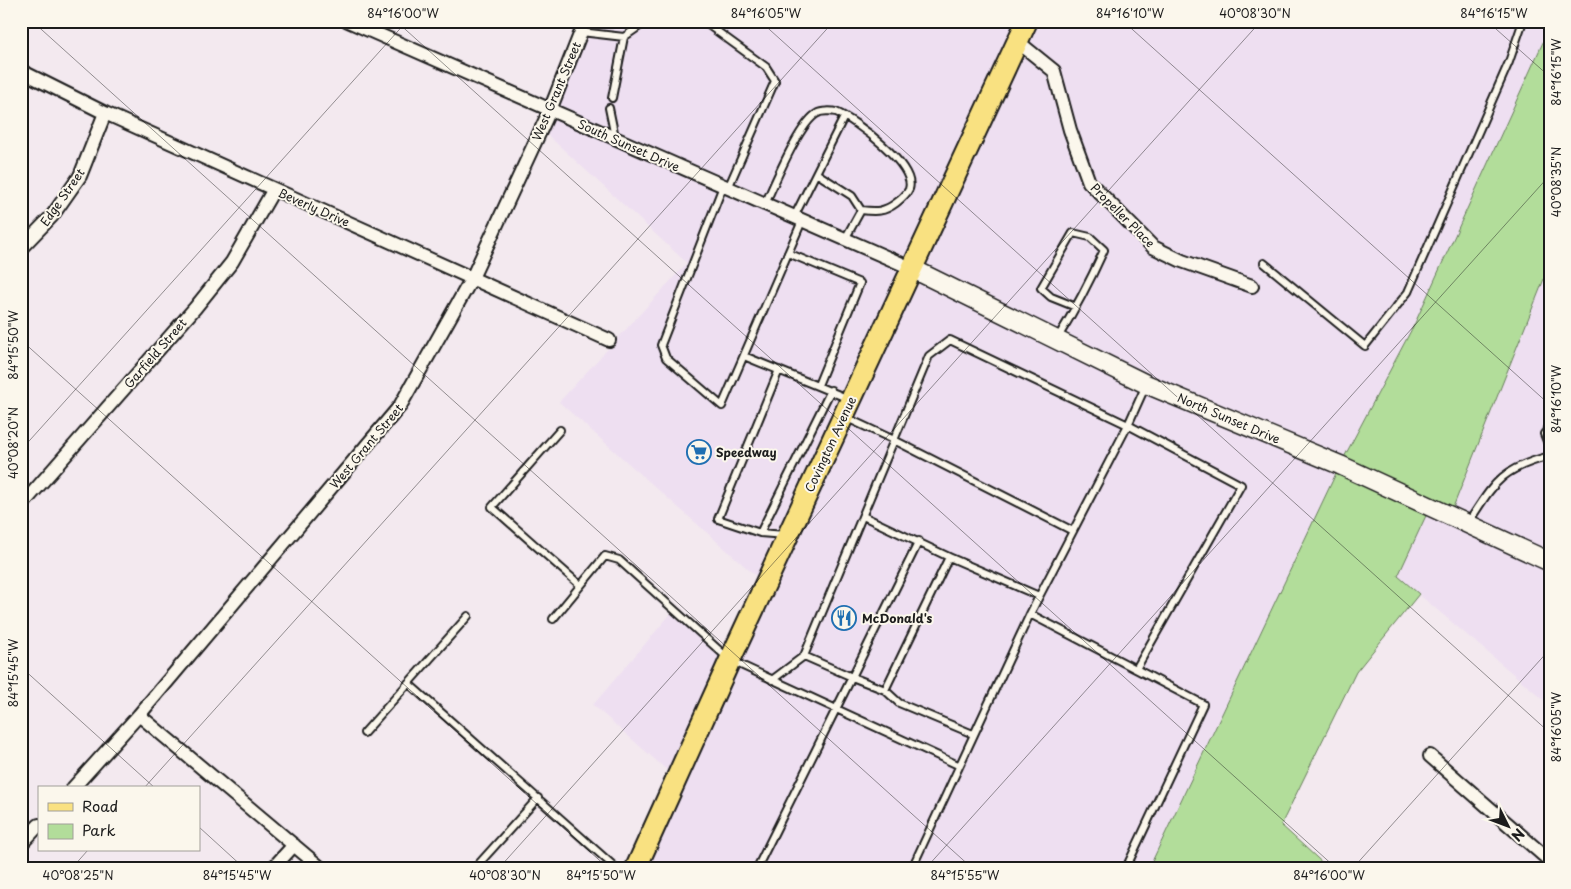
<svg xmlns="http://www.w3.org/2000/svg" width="1571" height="889" font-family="'Playpen Sans',sans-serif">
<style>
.built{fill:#eedff1}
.green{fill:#b2dd9a;stroke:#677c5b}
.water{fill:#95cdf4;stroke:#65869e}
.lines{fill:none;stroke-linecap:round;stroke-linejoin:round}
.lane-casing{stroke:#1c1c1c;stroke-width:10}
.street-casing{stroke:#1c1c1c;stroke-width:16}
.secondary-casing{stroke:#1c1c1c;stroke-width:21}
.primary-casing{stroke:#1c1c1c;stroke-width:24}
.lane{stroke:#fbf7ec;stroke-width:6}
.street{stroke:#fbf7ec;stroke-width:12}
.secondary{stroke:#fbf7ec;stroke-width:18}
.primary{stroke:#f9e181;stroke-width:20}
.ticks{fill:none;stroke:#1c1c1c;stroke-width:1;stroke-opacity:0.45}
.labels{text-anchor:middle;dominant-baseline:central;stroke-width:4;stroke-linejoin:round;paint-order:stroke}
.street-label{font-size:12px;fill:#1c1c1c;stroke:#fbf7ec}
.poi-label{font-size:12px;font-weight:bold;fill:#1c1c1c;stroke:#fbf7ec;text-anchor:start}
.neatline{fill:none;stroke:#1c1c1c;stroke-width:2}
.ticks-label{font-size:12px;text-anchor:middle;fill:#1c1c1c}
</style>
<rect width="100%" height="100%" fill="#f3e9ef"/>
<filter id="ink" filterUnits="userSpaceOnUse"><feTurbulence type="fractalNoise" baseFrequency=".02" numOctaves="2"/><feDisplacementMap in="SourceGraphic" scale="10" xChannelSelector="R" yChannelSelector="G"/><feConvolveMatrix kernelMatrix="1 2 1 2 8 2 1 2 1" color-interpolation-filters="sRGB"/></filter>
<g filter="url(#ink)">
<path class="built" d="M583,21H1550V27L1415,323L1340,465L1149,868H636L676,778L593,705L674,610L729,660L765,584L559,402L687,263L541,129Z
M1550,264V705L1397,576L1430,506L1450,515Z"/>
<path class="green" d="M1550,27V264L1450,515L1430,507L1398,576L1419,594L1356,672L1281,825L1328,868H1149L1340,465L1415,323Z"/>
<path class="water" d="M1124,21H1161L1147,27L1128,26Z"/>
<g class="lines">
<defs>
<path id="lane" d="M703,21L766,67L775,81L728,188
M581,32L624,37L647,21
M612,98L624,37
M609,108L615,137
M816,173L852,196L861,210
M723,186L661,345L666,358L722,406L802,221
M765,204C774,185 800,121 818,113C821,111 832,111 836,112C855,120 917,166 909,189C907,194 900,200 896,203C884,212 876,212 861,210L845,239
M794,217L844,117
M788,253L860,283L818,385
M1264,263L1365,346L1408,292L1509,62L1523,21
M1057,339C1075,310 1090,281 1104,250L1090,237L1073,233L1041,288L1051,297L1076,307
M744,356L849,399
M779,370L718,519L760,533L785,535
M847,418L894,440L929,356L950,340L1128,425L1241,485L1136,669
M1550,426L1544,434L1550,449
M560,430L492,507L580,585
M863,516L949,557L885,690L852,677L919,541
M1468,523C1495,482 1500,469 1550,456
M760,533L831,390
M949,557L1039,596
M1030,614L1203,704L1126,868
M553,619L605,556L619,560L730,660L958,765
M772,680L804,656L894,440L1073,531
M408,683L616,868
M885,690L899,703L973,734
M364,733L468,616
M475,868L538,798
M757,868L852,677L804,656
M912,868L1030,614L1128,425L1146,385"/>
<path id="street" d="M348,21L911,268
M1017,41L1054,71L1070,130L1089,182L1153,247L1182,261L1252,286
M21,71L105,113L609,340
M21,248L52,216L80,176L105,113
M21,506L195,308L232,262L274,189
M139,715L321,868
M1430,756L1550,861
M73,788L139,715L400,406L472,278L550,110L581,32L583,21
M21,844L39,825
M273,868L294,845"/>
<path id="secondary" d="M911,268L1146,384L1340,465L1550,562"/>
<path id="primary" d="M636,868L730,660L1027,21"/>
</defs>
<use href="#lane" class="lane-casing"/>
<use href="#street" class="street-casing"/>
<use href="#secondary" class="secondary-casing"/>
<use href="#primary" class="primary-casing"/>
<use href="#lane" class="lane"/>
<use href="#street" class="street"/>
<use href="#secondary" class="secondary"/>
<use href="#primary" class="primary"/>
</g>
</g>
<path class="ticks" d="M32,21L972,868M396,21L1336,868M760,21L1550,733M1123,21L1550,405M1487,21L1550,77M21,340L608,868M21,450L407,21M21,667L155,788M144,788L834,21M199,827L244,868M72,868L88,850M499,868L1261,21M926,868L1550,175M1353,868L1550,649"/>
<defs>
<symbol id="supermarket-ring" viewBox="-11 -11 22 22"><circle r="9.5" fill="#fbf7ec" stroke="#1f6fb2" stroke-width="1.5"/><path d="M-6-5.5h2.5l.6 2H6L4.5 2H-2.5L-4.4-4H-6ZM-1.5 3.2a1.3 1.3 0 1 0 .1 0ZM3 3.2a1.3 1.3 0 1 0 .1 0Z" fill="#1f6fb2"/></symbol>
<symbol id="restaurant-ring" viewBox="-11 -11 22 22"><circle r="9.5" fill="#fbf7ec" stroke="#1f6fb2" stroke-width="1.5"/><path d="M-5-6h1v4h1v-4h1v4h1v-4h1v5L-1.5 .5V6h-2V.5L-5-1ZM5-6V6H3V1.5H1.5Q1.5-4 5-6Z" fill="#1f6fb2"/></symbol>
</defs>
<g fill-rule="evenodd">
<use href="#supermarket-ring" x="685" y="438" width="28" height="28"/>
<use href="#restaurant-ring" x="830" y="604" width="28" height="28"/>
</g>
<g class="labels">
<g class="street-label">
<text transform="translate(556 91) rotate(-67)">West Grant Street</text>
<text transform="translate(629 145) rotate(24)">South Sunset Drive</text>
<text transform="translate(62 197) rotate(-55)">Edge Street</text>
<text transform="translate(314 207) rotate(24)">Beverly Drive</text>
<text transform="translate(1123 215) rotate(45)">Propeller Place</text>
<text transform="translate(155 353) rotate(-49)">Garfield Street</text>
<text transform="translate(1229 418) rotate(23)">North Sunset Drive</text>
<text transform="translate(830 444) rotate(-65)">Covington Avenue</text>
<text transform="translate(366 446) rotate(-50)">West Grant Street</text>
</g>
<g class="poi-label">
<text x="716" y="452">Speedway</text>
<text x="862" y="618">McDonald's</text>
</g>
</g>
<rect width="1571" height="889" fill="none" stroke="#fbf7ec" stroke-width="55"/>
<rect x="38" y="786" width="162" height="65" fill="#fbf7ec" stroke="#a29f99"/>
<rect x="48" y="803" width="25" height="8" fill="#f9e181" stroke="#a29f99"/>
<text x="82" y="812" font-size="15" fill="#1c1c1c">Road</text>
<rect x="48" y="824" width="25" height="15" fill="#b2dd9a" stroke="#a29f99"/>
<text x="82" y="836" font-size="15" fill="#1c1c1c">Park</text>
<g transform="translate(1508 826) rotate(132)" stroke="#fbf7ec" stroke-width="4" paint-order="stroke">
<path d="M0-4L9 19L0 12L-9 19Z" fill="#1c1c1c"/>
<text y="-8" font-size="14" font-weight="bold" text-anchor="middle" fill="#1c1c1c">N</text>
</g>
<rect x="28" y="28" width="1516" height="834" class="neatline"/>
<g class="ticks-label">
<text x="403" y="18">84°16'00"W</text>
<text x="766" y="18">84°16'05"W</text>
<text x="1130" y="18">84°16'10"W</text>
<text x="1255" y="18">40°08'30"N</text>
<text x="1494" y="18">84°16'15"W</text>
<text transform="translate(1557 72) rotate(-90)" y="4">84°16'15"W</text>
<text transform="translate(1557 182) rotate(-90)" y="4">40°08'35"N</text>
<text transform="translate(14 345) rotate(-90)" y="4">84°15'50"W</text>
<text transform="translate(1557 399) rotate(-90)" y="4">84°16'10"W</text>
<text transform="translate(14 443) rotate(-90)" y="4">40°08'20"N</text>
<text transform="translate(14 673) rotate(-90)" y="4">84°15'45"W</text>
<text transform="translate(1557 727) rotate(-90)" y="4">84°16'05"W</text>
<text x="78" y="880">40°08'25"N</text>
<text x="237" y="880">84°15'45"W</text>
<text x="505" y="880">40°08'30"N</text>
<text x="601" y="880">84°15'50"W</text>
<text x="965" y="880">84°15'55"W</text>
<text x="1329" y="880">84°16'00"W</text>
</g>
</svg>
